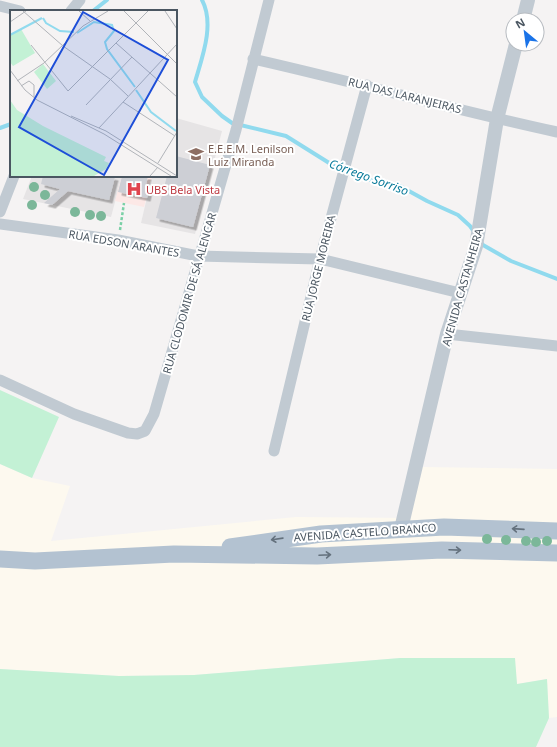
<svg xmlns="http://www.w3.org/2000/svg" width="557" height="747" font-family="'Noto Sans',sans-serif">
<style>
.commercial{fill:#fdf9ef}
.education{fill:#e6e4e5}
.medical{fill:#fce8e6}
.green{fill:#c3f1d5}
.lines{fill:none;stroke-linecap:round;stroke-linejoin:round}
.stream{stroke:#90daee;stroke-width:4}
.building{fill:#cdcfd5;filter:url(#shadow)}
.path{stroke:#7ad0a6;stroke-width:2.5;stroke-dasharray:3 2;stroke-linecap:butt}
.minor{stroke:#c1cad2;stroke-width:11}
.tertiary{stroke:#c1cad2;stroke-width:14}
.primary{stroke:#b3c2d1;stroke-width:17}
.tree{fill:#7bb799}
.oneway{stroke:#64717d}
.labels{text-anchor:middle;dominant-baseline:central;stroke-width:4;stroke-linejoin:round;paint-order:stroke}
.street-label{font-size:11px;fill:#4a5661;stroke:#fff}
.education-label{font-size:11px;fill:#785e54;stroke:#fff;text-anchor:start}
.health-label{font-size:11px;fill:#be3a42;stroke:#fff;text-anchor:start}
.water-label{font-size:12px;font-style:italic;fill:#0c7c9b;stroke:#fff}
.inset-river{fill:none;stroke:#90daee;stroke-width:2}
.inset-road{fill:none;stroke:#b1b4b9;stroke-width:1}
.view{fill:#1d4ed8;fill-opacity:0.15;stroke:#1d4ed8;stroke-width:2}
.inset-edge{fill:none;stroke:#4a5661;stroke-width:2}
</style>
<defs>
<filter id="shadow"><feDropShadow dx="3.5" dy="3.5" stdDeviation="0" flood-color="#0004"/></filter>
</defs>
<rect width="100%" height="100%" fill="#f5f3f3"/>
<path class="commercial" d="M0,464L32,478L70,486L51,541L296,517L410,518L422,467L557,469V717L549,718L547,679L517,684L514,658H400L194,675L119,676L0,669Z"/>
<path class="education" d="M176,118L222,131L195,234L141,223L152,176H176Z
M32,176H122L111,217L23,199Z"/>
<path class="medical" d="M122,176H152L144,207L115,201Z"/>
<path class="green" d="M0,390L59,417L32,478L0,464Z
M400,658H515L517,684L547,679L549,718L536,747H0V669L119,676L194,675Z"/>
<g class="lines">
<path class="stream" d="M202,0C215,24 202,58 195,82L202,97L222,116L232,123L286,136L334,166L381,184L398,185L427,201L458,215L470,226L475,233
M93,11L107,0
M0,128L11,124
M481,242L483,245L511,261L557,279"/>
</g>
<path class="building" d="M176,156L210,165L193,227L156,218L167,176H176Z
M43,176H109L115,177L109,200L68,191L52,205L44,203L60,189L41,184Z
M122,176H148L146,185L150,186L147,198L118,192Z"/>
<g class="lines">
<path class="path" d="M120,230L124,203"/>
<path class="minor" d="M0,6L20,11
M71,11L80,0
M253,59C355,82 455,110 557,132
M0,212L14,176
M0,224L118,240L198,256L320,259L460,293
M447,334L557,346
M0,380L74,414L128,433L137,434L145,431L154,414L236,130L269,0
M274,451L320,259L367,85"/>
<path class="tertiary" d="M523,20L528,0
M401,529L447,334L476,246L497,119L516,44"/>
<path class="primary" d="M230,547L321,534L444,527L557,531
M0,559L35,561L174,554L317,556L442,550L557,553"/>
</g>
<g class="tree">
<circle cx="34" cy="187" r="5"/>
<circle cx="45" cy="195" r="5"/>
<circle cx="32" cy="205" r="5"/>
<circle cx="75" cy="212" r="5"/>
<circle cx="90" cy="215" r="5"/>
<circle cx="101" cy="216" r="5"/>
<circle cx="487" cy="539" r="5"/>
<circle cx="506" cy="540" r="5"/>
<circle cx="526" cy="541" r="5"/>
<circle cx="547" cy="541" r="5"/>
<circle cx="536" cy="542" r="5"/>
</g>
<defs><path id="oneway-shaft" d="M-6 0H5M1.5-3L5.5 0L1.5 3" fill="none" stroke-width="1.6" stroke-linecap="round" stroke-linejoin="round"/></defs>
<g class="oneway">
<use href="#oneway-shaft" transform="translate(518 529) rotate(-176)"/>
<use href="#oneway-shaft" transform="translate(277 539) rotate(172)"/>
<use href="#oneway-shaft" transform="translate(455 550) rotate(2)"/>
<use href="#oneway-shaft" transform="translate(325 555) rotate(-3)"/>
</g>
<defs>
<symbol id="school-bare" viewBox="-9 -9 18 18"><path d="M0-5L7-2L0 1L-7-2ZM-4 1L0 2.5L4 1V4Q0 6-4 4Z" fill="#8d6e63" stroke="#fff" stroke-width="2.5" paint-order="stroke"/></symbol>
<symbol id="hospital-bare" viewBox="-9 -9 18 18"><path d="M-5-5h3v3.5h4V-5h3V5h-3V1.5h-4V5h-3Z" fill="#e0444e" stroke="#fff" stroke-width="2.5" paint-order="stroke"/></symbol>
</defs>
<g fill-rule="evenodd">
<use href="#school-bare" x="185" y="143" width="22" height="22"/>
<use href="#hospital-bare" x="123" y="178" width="22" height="22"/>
</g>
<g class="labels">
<g class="street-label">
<text transform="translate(405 95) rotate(14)">RUA DAS LARANJEIRAS</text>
<text transform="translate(124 243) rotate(10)">RUA EDSON ARANTES</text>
<text transform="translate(318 268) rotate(-76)">RUA JORGE MOREIRA</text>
<text transform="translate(462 287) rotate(-74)">AVENIDA CASTANHEIRA</text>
<text transform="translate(189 293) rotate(-74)">RUA CLODOMIR DE SÁ ALENCAR</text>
<text transform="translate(365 532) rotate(-4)">AVENIDA CASTELO BRANCO</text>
</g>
<g class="education-label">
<text x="208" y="148">E.E.E.M. Lenilson<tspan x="208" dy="13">Luiz Miranda</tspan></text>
</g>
<g class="health-label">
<text x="146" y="189">UBS Bela Vista</text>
</g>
<g class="water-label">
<text transform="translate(369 177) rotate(20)">Córrego Sorriso</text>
</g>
</g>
<g transform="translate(10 10)">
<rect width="167" height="167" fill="#f5f3f3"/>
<path d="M11,19L25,43L3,56L0,52V25ZM33,54L46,71L37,79L24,62ZM0,90L7,100L33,116L96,147L94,151L99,153L96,159L84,166H0Z" fill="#c3f1d5"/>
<path class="inset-river" d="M33,8L36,13L50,21L64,22M67,23L84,12L102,15L104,21L95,32L97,39L125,77M0,25L32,8M126,80L141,102L166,121"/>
<path class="inset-road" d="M13,1L53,36L100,69L118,86M69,1L80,11M114,1L167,54M155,1L167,19M0,12L16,1M106,33L167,87M21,35L58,81L138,1M0,60L15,80L27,90L94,124L161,166M7,71L34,53L73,16L98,1M11,76L19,71L24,75V87M113,92L165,126M76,95L122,47M61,106L96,121L167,166M89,118L167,34M148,153L167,122M140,166L148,157"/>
<path class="view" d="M73,2L158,50L94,165L9,117Z"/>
<rect width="167" height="167" class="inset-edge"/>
</g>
<g transform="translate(525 32) rotate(331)"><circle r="19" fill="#ffffff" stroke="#b7bbc0"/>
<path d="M0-3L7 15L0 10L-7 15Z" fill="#1a73e8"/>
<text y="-6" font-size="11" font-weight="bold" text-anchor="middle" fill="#4a5661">N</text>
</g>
</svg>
